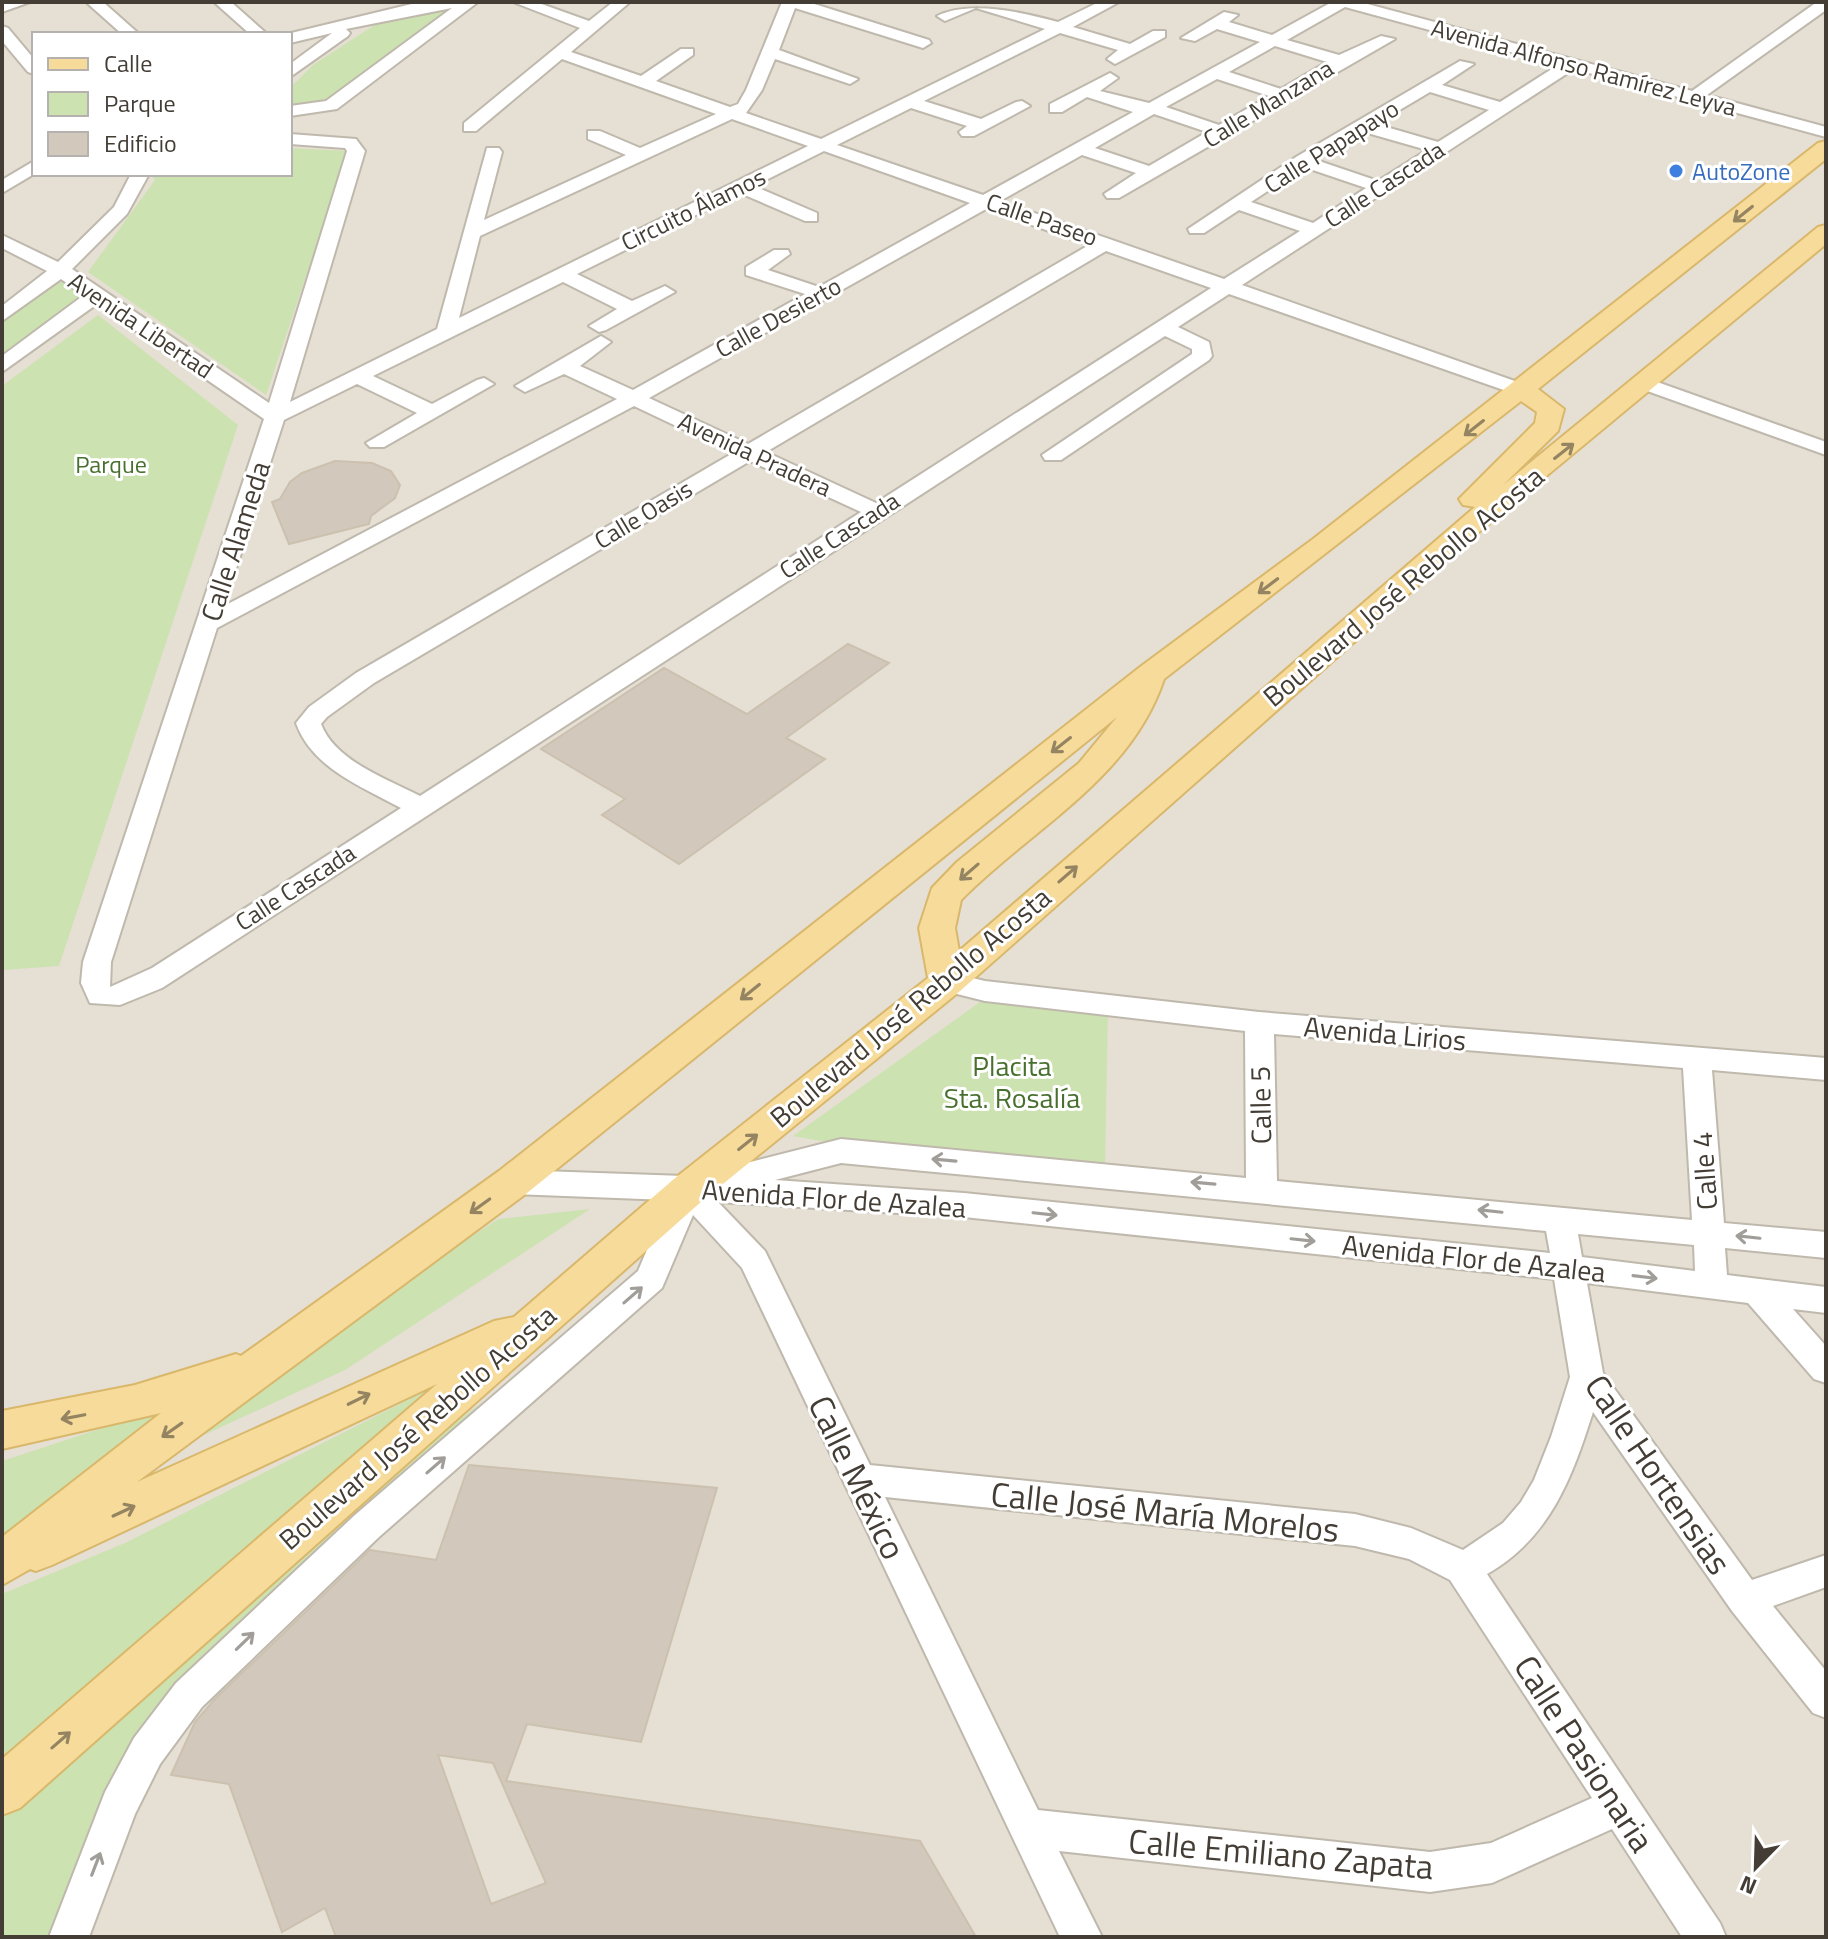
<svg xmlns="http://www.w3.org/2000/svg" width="1828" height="1939" font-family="'Titillium Web',sans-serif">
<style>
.residential{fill:#e5dfd4;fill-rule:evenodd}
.green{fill:#cde2b1}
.building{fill:#d2c9bc;stroke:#ccc0af;stroke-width:2;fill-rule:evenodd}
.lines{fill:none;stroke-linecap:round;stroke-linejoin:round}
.minor-casing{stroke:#bfb8ac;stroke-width:4}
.major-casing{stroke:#d9b76b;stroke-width:4}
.minor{fill:#fff;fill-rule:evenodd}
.major{fill:#f6db9a;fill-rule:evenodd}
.oneway{stroke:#948462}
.oneway2{stroke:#a19e9a}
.shop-dot{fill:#3f7fe0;stroke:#fff;stroke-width:3}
.labels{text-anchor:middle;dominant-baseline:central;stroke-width:6;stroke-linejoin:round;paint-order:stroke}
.far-street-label{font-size:24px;fill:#433d35;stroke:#fff}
.far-shop-label{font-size:24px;fill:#366cbe;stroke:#fff;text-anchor:start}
.far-park-label{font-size:24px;fill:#476f2e;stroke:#fff}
.street-label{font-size:28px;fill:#433d35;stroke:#fff}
.park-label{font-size:28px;fill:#476f2e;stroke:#fff}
.near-street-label{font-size:34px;fill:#433d35;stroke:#fff}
</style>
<rect width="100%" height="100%" fill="#f1ede5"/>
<path class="residential" d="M2,2H1826V1937H2ZM34,34H290V174H34Z"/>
<path class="green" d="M453,8L323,105L290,106V88L313,65L376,24Z
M290,148L348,151L266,395L88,272L155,180L151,174H290Z
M59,277L92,296L2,363V319Z
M98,315L238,425L59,966L2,970V386Z
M980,1002L1108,1012L1105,1165L843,1145L793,1136Z
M590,1209L345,1370L104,1481L498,1219Z
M469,1369L2,1776V1594L125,1543Z
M188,1400L2,1550V1461Z
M483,1401L183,1691L62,1937H2V1799L169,1650Z"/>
<path class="building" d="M335,461L372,463L391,471L400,485L395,498L371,516L369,524L289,544L272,502L280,499L290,482L302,473Z
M848,644L889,663L786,738L825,759L679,864L602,815L625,799L541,749L664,668L747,714Z
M469,1465L717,1488L641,1742L527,1724L506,1781L920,1841L976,1937H336L325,1908L282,1932L229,1784L171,1775L195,1722L214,1700L370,1550L436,1560ZM438,1755L493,1763L546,1883L491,1904Z"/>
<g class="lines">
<defs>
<path id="minor" d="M2,2H30L2,12Z
M86,2H103L139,34H122Z
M214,2H231L267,34H250Z
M420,2H478L337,109L290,116V106L326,101L452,8L346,29L350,33L348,36L290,77V64L332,33L290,43V34H287Z
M513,2H536L589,21L613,2H630L571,52L641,76L681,49H693V55L656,81L730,107L738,104L746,90L782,2H808L929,40L931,43L923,48L795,8L779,50L858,79L850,84L775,59L762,90L746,113L821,139L1045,29L976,8L945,21L937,16C969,0 1022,12 1058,22L1099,2H1119L1073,27L1130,44L1153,31H1165V37L1115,64L1107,59L1118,50L1060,33L924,101L981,119L1016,102L1022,101L1030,106L974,136H962L959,132L967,126L911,108L837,145L983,195L1133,112L1087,97L1062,112H1050V104L1110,73L1118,78L1100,91L1149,103L1260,42L1217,29L1195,41L1181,38L1224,12L1238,15L1229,22L1272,35L1332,2H1360L1692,91L1817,2H1826V10L1707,95L1826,127V137L1574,69L1242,285L1529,386L1532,390L1529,394H1515L1229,294L1178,327L1209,342L1212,356L1209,360L1061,460H1045L1042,455L1192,354V349L1165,336L162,988L120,1005L90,1003L81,983L83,962L264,419L97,304L2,372V356L84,295L61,279L2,321V306L47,271L2,248V235L58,262L114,207L131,174H149L127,214L72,269L269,403L347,151L345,148L290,144V134L356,139L365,151L290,402L437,329L487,148H499L502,152L484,220L626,155L588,139V131H600L640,148L716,114L562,59L476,131H464V123L580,28ZM1345,7L1558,65L1500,102L1442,85L1474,64L1460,61L1296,157L1188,229L1190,233H1204L1239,210L1300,231L1224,279L1000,201L1082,155L1136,173L1104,194L1107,198H1119L1395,39L1381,36L1339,55L1287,40ZM1275,46L1327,62L1281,89L1229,72ZM1217,79L1269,96L1219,125L1166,107ZM1430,92L1489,110L1438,142L1376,124ZM1154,114L1207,132L1149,166L1095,148ZM732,119L808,146L459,318L480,236ZM1364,132L1427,150L1378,181L1316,160ZM824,151L970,203L819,287L768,270L790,254L788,250H774L746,267V275L805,294L633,390L580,366L611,342L601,336L515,386L525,392L564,374L617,399L224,606L284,420L357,384L417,413L366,443L370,447H384L494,384L484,378L477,380L432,404L373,376L563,282L617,309L589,326L599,332L606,330L675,292L665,286L632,301L577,274L740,193L805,221H817V213L754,186ZM1304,167L1366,188L1313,223L1251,202ZM986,209L1089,245L748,444L649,398ZM1106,251L1211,288L876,503L766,452ZM634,406L733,453L356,673L309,707L296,723C312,768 362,787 401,808L152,968L110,987L111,962L217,628ZM750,461L861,512L420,796C387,779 335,761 321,724L327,717L374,683Z
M2,26L8,28L34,59V74L28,72L2,41Z
M34,161V174L2,193V180Z
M1646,378L1826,442V455L1639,388L1636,384L1639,380Z
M947,972L985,981L1259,1012L1826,1058V1080L1712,1070L1724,1223L1826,1232V1258L1725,1248L1727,1275L1826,1287V1313L1793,1309L1826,1346V1383L1814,1379L1748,1303L1587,1283L1603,1373L1752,1580L1826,1555V1587L1773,1606L1826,1671V1718L1813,1713L1732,1611L1593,1412C1572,1478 1550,1538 1487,1574L1720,1923L1726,1937H1682L1612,1829L1492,1883L1430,1892L1059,1851L1102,1937H1060L742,1268L693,1215L662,1288L379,1537L202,1707L160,1764L135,1814L89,1937H49L105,1792L134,1738L176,1683L355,1515L638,1271L668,1200L513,1194L502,1190L498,1182L502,1174L513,1170L713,1177L716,1172L727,1168L841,1139L1246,1178L1245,1031L985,1001L937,989L933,982L937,975ZM1274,1034L1683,1068L1692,1220L1277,1181ZM841,1163L1546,1231L1550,1253L964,1193L775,1180ZM718,1202L964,1217L1554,1279L1570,1377L1551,1437L1534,1480L1521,1502L1503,1523L1463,1550L1411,1528L1355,1514L870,1465L765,1251ZM1578,1234L1694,1245L1695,1271L1582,1257ZM885,1497L1355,1546L1409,1559L1450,1580L1592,1798L1491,1843L1430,1852L1038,1810Z"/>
<path id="major" d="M1826,141V159L1538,389L1564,409L1558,431L1503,485L1818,227L1826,225V244L1474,536L960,991L702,1201L20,1808L2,1815V1759L437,1384L52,1565L36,1571L30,1569L2,1585V1537L161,1413L2,1449V1411L135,1385L236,1354L241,1356L499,1171L1140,667L1313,539L1818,143ZM1521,401L1537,412L1535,423L1459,499L1463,505L1475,507L959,951L955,928L961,900C1032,828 1130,780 1164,679ZM1117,717L1079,763L957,862L932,888L919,928L928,978L674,1179L514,1317L494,1321L137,1482L527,1193Z"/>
</defs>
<use href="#minor" class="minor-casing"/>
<use href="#major" class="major-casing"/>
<use href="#minor" class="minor"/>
<use href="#major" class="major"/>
</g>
<defs><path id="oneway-shaft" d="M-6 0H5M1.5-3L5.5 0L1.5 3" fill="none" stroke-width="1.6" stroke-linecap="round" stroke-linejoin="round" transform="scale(2)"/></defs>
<g class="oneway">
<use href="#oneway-shaft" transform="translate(1743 214) rotate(141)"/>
<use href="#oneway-shaft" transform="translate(1474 428) rotate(142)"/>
<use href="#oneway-shaft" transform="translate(1564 451) rotate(-38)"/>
<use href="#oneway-shaft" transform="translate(1268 586) rotate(143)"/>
<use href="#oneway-shaft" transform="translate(1061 745) rotate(142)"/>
<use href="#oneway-shaft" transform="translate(969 872) rotate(139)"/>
<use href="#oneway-shaft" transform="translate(1068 874) rotate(-41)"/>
<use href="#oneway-shaft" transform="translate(750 992) rotate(141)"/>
<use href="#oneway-shaft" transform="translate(748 1142) rotate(-39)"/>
<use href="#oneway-shaft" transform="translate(480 1206) rotate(144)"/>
<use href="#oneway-shaft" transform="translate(359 1399) rotate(-26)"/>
<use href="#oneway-shaft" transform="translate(73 1417) rotate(169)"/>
<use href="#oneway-shaft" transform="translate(172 1430) rotate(145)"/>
<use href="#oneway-shaft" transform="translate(124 1511) rotate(-25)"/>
<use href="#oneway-shaft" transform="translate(61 1740) rotate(-41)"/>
</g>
<g class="oneway2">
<use href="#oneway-shaft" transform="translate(944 1160) rotate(-175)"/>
<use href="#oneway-shaft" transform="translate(1203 1183) rotate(-175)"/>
<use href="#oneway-shaft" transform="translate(1490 1211) rotate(-174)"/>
<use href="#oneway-shaft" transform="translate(1045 1214) rotate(6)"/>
<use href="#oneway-shaft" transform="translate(1748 1237) rotate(-174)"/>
<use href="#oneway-shaft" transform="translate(1303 1240) rotate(6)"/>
<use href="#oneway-shaft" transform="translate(1645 1277) rotate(7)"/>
<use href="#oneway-shaft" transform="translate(633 1295) rotate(-41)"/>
<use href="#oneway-shaft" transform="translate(436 1465) rotate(-41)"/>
<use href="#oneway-shaft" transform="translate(245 1641) rotate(-44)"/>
<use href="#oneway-shaft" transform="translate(96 1864) rotate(-69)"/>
</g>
<circle class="shop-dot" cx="1676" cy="171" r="8"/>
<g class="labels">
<g class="far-street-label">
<text transform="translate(1584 67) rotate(15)">Avenida Alfonso Ramírez Leyva</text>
<text transform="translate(1268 103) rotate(-31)">Calle Manzana</text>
<text transform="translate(1331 146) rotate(-32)">Calle Papapayo</text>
<text transform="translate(1384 184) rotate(-33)">Calle Cascada</text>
<text transform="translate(693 209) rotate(-26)">Circuito Álamos</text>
<text transform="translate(1042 219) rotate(19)">Calle Paseo</text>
<text transform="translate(778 317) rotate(-29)">Calle Desierto</text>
<text transform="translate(141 325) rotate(34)">Avenida Libertad</text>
<text transform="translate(755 454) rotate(25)">Avenida Pradera</text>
<text transform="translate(643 514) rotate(-31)">Calle Oasis</text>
<text transform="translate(839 535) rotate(-33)">Calle Cascada</text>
<text transform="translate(295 887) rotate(-33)">Calle Cascada</text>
</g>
<g class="far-shop-label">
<text x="1692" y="171">AutoZone</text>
</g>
<g class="far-park-label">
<text x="111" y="464">Parque</text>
</g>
<g class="street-label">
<text transform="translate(235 541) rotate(-72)">Calle Alameda</text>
<text transform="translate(1403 586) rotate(-40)">Boulevard José Rebollo Acosta</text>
<text transform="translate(910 1007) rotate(-40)">Boulevard José Rebollo Acosta</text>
<text transform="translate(1385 1033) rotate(5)">Avenida Lirios</text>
<text transform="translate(1260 1105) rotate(-91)">Calle 5</text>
<text transform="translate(1704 1171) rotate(-94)">Calle 4</text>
<text transform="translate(834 1198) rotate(4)">Avenida Flor de Azalea</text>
<text transform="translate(1474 1258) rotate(6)">Avenida Flor de Azalea</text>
<text transform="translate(417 1427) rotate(-41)">Boulevard José Rebollo Acosta</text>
</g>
<g class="park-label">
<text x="1012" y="1065">Placita<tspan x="1012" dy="32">Sta. Rosalía</tspan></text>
</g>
<g class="near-street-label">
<text transform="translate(1659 1474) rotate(56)">Calle Hortensias</text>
<text transform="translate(858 1477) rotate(64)">Calle México</text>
<text transform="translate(1165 1511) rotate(6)">Calle José María Morelos</text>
<text transform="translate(1585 1753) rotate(57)">Calle Pasionaria</text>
<text transform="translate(1281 1853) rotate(5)">Calle Emiliano Zapata</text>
</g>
</g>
<rect width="1828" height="1939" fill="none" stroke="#433d35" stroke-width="8"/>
<rect x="32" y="32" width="260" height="144" fill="#ffffff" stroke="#b4b1ae" stroke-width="2"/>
<rect x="48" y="58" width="40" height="12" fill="#f6db9a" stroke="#b4b1ae" stroke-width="2"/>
<text x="104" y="72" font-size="24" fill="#433d35">Calle</text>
<rect x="48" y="92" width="40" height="24" fill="#cde2b1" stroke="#b4b1ae" stroke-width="2"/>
<text x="104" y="112" font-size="24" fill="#433d35">Parque</text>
<rect x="48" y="132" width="40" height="24" fill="#d2c9bc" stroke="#b4b1ae" stroke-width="2"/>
<text x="104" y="152" font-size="24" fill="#433d35">Edificio</text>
<g transform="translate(1756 1867) rotate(203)" stroke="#ffffff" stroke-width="6" paint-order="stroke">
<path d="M0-6L14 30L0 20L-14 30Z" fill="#433d35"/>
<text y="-12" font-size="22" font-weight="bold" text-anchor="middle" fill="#433d35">N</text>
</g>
</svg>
